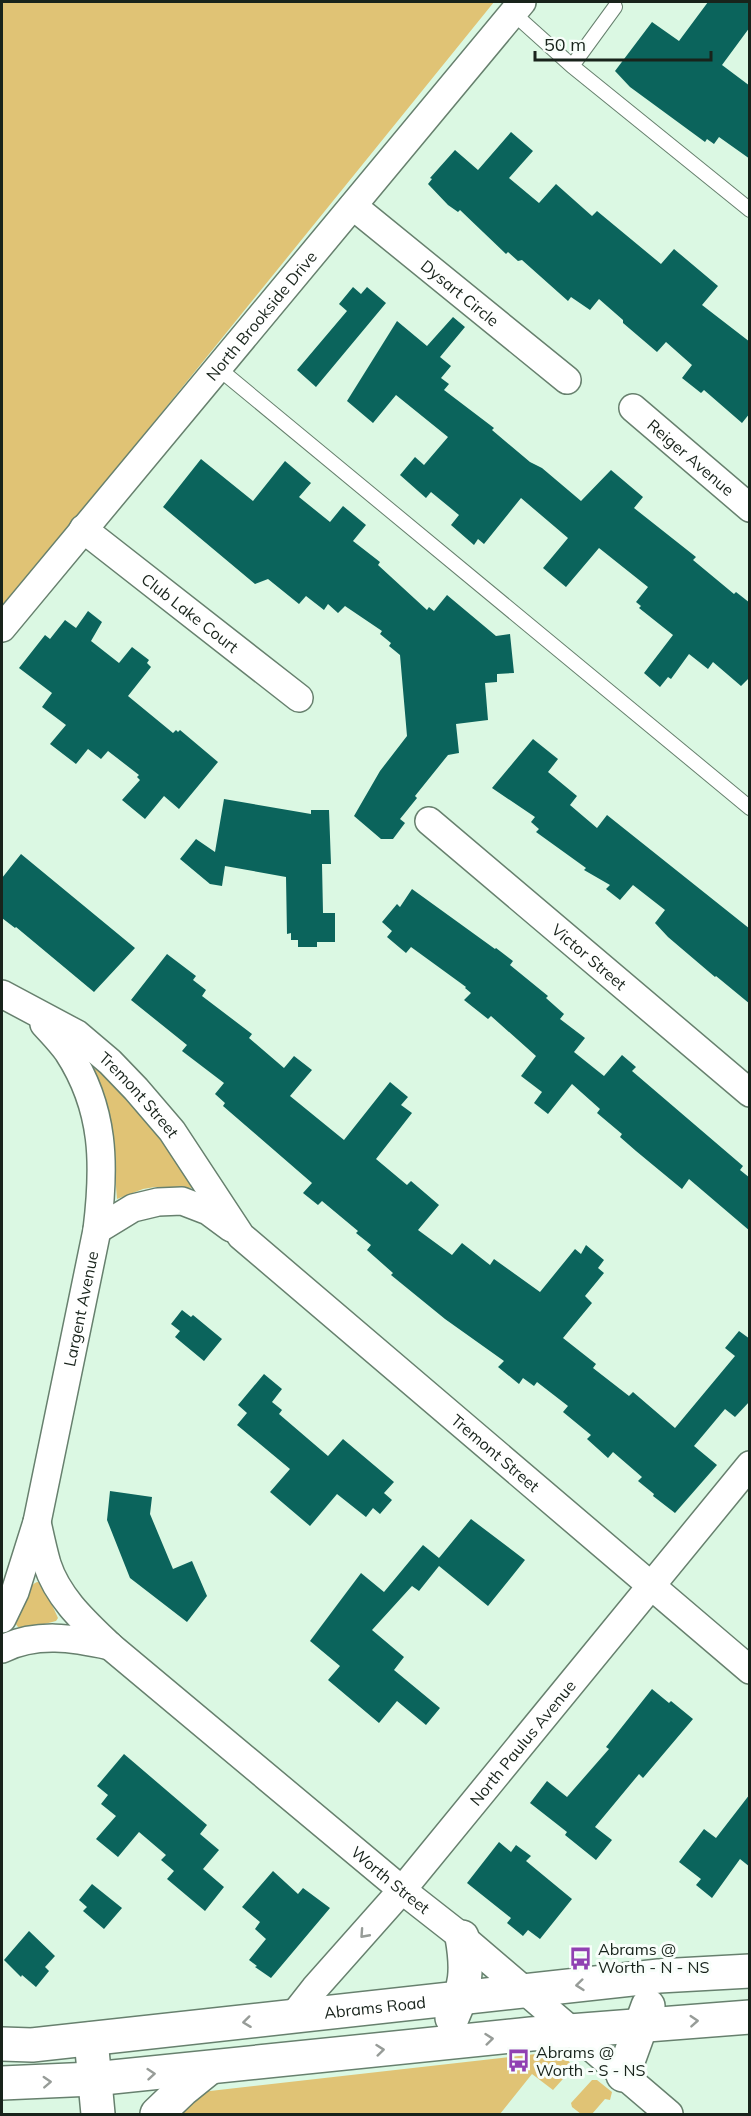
<svg xmlns="http://www.w3.org/2000/svg" width="751" height="2116" font-family="Mulish,sans-serif">
<style>
.green{fill:#e0c375}
.building{fill:#0b645c}
.lines{fill:none;stroke-linecap:round;stroke-linejoin:round}
.service-casing{stroke:#67806e;stroke-width:16}
.minor-casing{stroke:#67806e;stroke-width:30}
.tertiary-casing{stroke:#67806e;stroke-width:36}
.secondary-casing{stroke:#67806e;stroke-width:36}
.service{stroke:#fff;stroke-width:14}
.minor{stroke:#fff;stroke-width:27}
.tertiary{stroke:#fff;stroke-width:33}
.secondary{stroke:#fff;stroke-width:33}
.oneway{stroke:#979c98}
.labels{text-anchor:middle;dominant-baseline:central;stroke-width:6;stroke-linejoin:round;paint-order:stroke}
.street-label{font-size:16px;fill:#18231b;stroke:#f8fefa}
.poi-label{font-size:16px;fill:#18231b;stroke:#f8fefa;text-anchor:start}
</style>
<rect width="100%" height="100%" fill="#dbf8e3"/>
<path class="green" d="M2,2H494L2,610Z
M92,1067L107,1076L160,1133L197,1188L155,1187L143,1189L117,1199C114,1154 107,1110 92,1067Z
M37,1582L42,1583L58,1618L56,1621L29,1628L18,1627L15,1623C20,1610 24,1588 37,1582Z
M536,2054L565,2057L572,2065L571,2070L553,2090L532,2074L500,2114H165L200,2092L210,2091Z
M592,2080H597L612,2092L610,2100L605,2099L592,2114H581L572,2107L571,2103Z"/>
<path class="building" d="M708,2H750V27L722,65L750,86V159L719,137L714,144L707,139L705,142L630,87L615,71L652,22L679,41Z
M511,132L533,151L509,178L539,203L556,184L592,216L597,211L661,264L674,249L718,286L702,305L750,342V413L742,423L704,390L701,393L682,378L692,365L666,342L657,352L623,323V320L599,299L590,310L571,297L568,301L522,260L518,261L508,252L506,254L460,210L458,212L448,205L428,184L432,179L430,178L455,150L478,170Z
M353,287L361,294L367,287L386,303L316,387L297,370L347,311L339,304Z
M453,317L465,327L440,357L451,366L441,378L449,384L444,390L494,428L492,430L530,462L542,468L581,501L611,470L643,497L634,508L696,557L693,560L734,594L736,592L750,603V677L741,686L713,662L708,669L689,654L671,679L668,677L660,687L644,673L673,635L639,608L641,606L636,602L648,587L599,548L566,587L543,568L568,538L521,498L484,544L478,539L474,545L451,525L459,515L431,492L426,498L400,475L415,457L424,465L448,437L396,395L373,423L347,401L397,321L427,346Z
M201,459L253,501L285,461L311,483L299,497L330,522L343,506L366,525L353,541L380,562L378,565L427,610L429,607L434,611L447,595L496,636L510,634L514,673L497,674V682L485,683L488,720L456,724L459,753L448,755L415,796L417,798L400,819L405,823L393,839H381L354,816L380,771L407,736L400,655L389,646L391,643L380,634L382,631L345,606L338,613L328,604L324,610L306,596L299,604L268,579L255,584L163,507Z
M88,611L102,622L91,641L119,663L132,647L149,660L147,663L151,667L128,696L173,733L176,730L178,732L180,730L218,762L179,809L164,796L145,819L122,800L140,780L137,777L139,775L108,751L101,759L88,749L76,764L50,744L66,725L42,707L52,693L19,668L45,635L50,639L65,620L76,628Z
M533,739L558,759L548,772L577,796L570,805L597,828L607,815L750,929V1004L716,976L715,977L668,937L655,923L665,910L633,885L620,900L606,889L610,885L584,870L586,868L536,832L539,829L531,822L535,817L492,788Z
M224,799L311,814V810H329L331,864H322L323,913H335V942H317V947H298V940H291V933L287,934L286,877L225,866L222,886L210,884L180,859L196,839L215,852Z
M21,854L135,948L94,992L16,927L15,928L2,918V878Z
M412,889L495,949L496,948L513,961L510,965L548,996L546,998L564,1014L560,1019L585,1038L574,1052L604,1076L622,1055L636,1067L632,1071L743,1166L740,1170L750,1178V1231L689,1179L682,1189L636,1151L620,1137L622,1134L597,1113L600,1109L572,1084L548,1114L534,1103L542,1092L521,1076L536,1056L491,1016L488,1019L464,1000L471,993L465,988L466,987L411,947L406,953L387,937L392,931L382,922L397,904L400,907Z
M167,954L196,976L193,980L206,990L202,996L252,1034L249,1038L284,1068L294,1056L312,1070L290,1096L344,1140L390,1082L408,1097L401,1105L412,1113L376,1159L407,1185L411,1181L439,1205L418,1230L452,1255L462,1243L490,1265L494,1259L540,1292L575,1249L581,1254L586,1245L604,1260L598,1268L604,1273L585,1296L592,1303L563,1338L596,1364L593,1368L629,1396L633,1392L675,1428L735,1356L725,1348L739,1331L750,1339V1401L735,1417L725,1409L694,1446L717,1465L675,1513L653,1496L654,1494L638,1481L642,1477L613,1452L608,1458L587,1439L591,1435L563,1412L568,1406L537,1382L534,1386L523,1378L519,1384L498,1367L504,1361L445,1319L391,1275L393,1273L367,1250L371,1245L356,1233L358,1231L322,1201L318,1205L303,1193L312,1183L223,1106L225,1103L215,1094L224,1083L182,1051L187,1045L131,1000Z
M182,1310L191,1317L193,1315L222,1339L204,1361L175,1337L180,1331L171,1324Z
M264,1374L282,1389L272,1402L282,1410L279,1414L328,1456L343,1439L394,1482L384,1493L392,1500L380,1514L373,1508L366,1517L337,1494L310,1526L270,1492L290,1469L237,1425L247,1413L238,1405Z
M110,1491L152,1497L150,1514L173,1569L192,1561L207,1596L187,1622L130,1578L107,1520Z
M471,1519L525,1560L488,1606L439,1566L419,1591L412,1586L372,1630L404,1657L394,1670L440,1708L426,1725L397,1701L379,1723L328,1680L340,1666L310,1641L361,1573L384,1592L423,1545L439,1558Z
M652,1689L669,1703L671,1701L693,1719L643,1778L639,1774L595,1827L612,1840L596,1860L565,1835L567,1832L530,1803L547,1781L567,1797L609,1749L606,1747Z
M124,1754L207,1825L200,1834L219,1850L203,1869L224,1887L205,1911L167,1879L174,1871L161,1860L166,1855L139,1832L118,1857L96,1839L116,1816L101,1804L108,1795L97,1786Z
M750,1794V1867L740,1859L712,1898L696,1885L701,1879L679,1862L704,1829L716,1838Z
M499,1842L511,1852L516,1845L531,1856L526,1861L572,1899L540,1939L528,1930L523,1936L507,1923L511,1918L467,1883Z
M273,1871L298,1894L303,1888L330,1908L271,1978L255,1967L257,1966L249,1960L266,1939L255,1929L260,1922L242,1907Z
M92,1884L122,1908L104,1929L83,1911L87,1907L79,1900Z
M29,1931L55,1956L45,1967L49,1971L36,1987L22,1975L21,1977L4,1960Z"/>
<g class="lines">
<defs>
<path id="service" d="M615,7L572,66L750,210
M513,13L572,66
M218,368L750,808"/>
<g id="minor">
<path id="s1" d="M353,206L567,380"/>
<path id="s2" d="M633,408L750,508"/>
<path id="s3" d="M83,529L299,698"/>
<path id="s4" d="M2,628L522,2"/>
<path id="s5" d="M429,821L750,1093"/>
<path id="s6" d="M2,994L77,1034L110,1062L136,1089L172,1131L241,1236L750,1670"/>
<path d="M97,1230L133,1208L158,1202L182,1201L208,1211L231,1228"/>
<path id="s7" d="M37,1522C40,1536 43,1550 47,1564C58,1598 85,1622 110,1646L402,1890L462,1937L669,2114"/>
<path id="s8" d="M2,1619L15,1592L37,1522L97,1230C105,1165 105,1109 68,1052C61,1042 52,1033 44,1024"/>
<path d="M2,1649C37,1632 73,1638 110,1646"/>
<path id="s9" d="M293,2016L315,1988L402,1890L750,1465"/>
</g>
<path id="tertiary" d="M91,2039L98,2114"/>
<g id="secondary">
<path d="M452,2018C466,1986 468,1971 462,1937"/>
<path id="s10" d="M2,2044L32,2045L659,1976L750,1971"/>
<path d="M623,2075L648,2006"/>
<path d="M2,2083L93,2079L531,2034L750,2017"/>
<path d="M157,2114L182,2090L208,2069"/>
</g>
</defs>
<use href="#service" class="service-casing"/>
<use href="#minor" class="minor-casing"/>
<use href="#tertiary" class="tertiary-casing"/>
<use href="#secondary" class="secondary-casing"/>
<use href="#service" class="service"/>
<use href="#minor" class="minor"/>
<use href="#tertiary" class="tertiary"/>
<use href="#secondary" class="secondary"/>
</g>
<defs><path id="oneway-chevron" d="M-2-3.5L2.5 0L-2 3.5" fill="none" stroke-width="1.6" stroke-linecap="round" stroke-linejoin="round" transform="scale(1.5)"/></defs>
<g class="oneway">
<use href="#oneway-chevron" transform="translate(364 1934) rotate(132)"/>
<use href="#oneway-chevron" transform="translate(580 1985) rotate(174)"/>
<use href="#oneway-chevron" transform="translate(694 2021) rotate(-4)"/>
<use href="#oneway-chevron" transform="translate(247 2022) rotate(173)"/>
<use href="#oneway-chevron" transform="translate(489 2039) rotate(-6)"/>
<use href="#oneway-chevron" transform="translate(380 2050) rotate(-6)"/>
<use href="#oneway-chevron" transform="translate(151 2074) rotate(-5)"/>
<use href="#oneway-chevron" transform="translate(47 2082) rotate(-3)"/>
</g>
<defs>
<symbol id="bus-bare" viewBox="-9 -9 18 18"><path d="M-5-6H5V4H4V6H2V4H-2V6H-4V4H-5ZM-3.5-4V0h7V-4ZM-3.5 1.2v1.5H-2V1.2ZM2 1.2v1.5H3.5V1.2Z" fill="#9041b2" stroke="#f8fefa" stroke-width="2.5" paint-order="stroke"/></symbol>
</defs>
<g fill-rule="evenodd">
<use href="#bus-bare" x="564" y="1942" width="33" height="33"/>
<use href="#bus-bare" x="502" y="2044" width="33" height="33"/>
</g>
<g class="labels">
<g class="street-label">
<text stroke="none"><textPath href="#s1" startOffset="138">Dysart Circle</textPath></text>
<text stroke="none"><textPath href="#s4" startOffset="406">North Brookside Drive</textPath></text>
<text stroke="none"><textPath href="#s2" startOffset="76">Reiger Avenue</textPath></text>
<text stroke="none"><textPath href="#s3" startOffset="136">Club Lake Court</textPath></text>
<text stroke="none"><textPath href="#s5" startOffset="210">Victor Street</textPath></text>
<text stroke="none"><textPath href="#s6" startOffset="172">Tremont Street</textPath></text>
<text stroke="none"><textPath href="#s8" startOffset="321">Largent Avenue</textPath></text>
<text stroke="none"><textPath href="#s6" startOffset="681">Tremont Street</textPath></text>
<text stroke="none"><textPath href="#s9" startOffset="357">North Paulus Avenue</textPath></text>
<text stroke="none"><textPath href="#s7" startOffset="513">Worth Street</textPath></text>
<text stroke="none"><textPath href="#s10" startOffset="375">Abrams Road</textPath></text>
</g>
<g class="poi-label">
<text x="598" y="1949">Abrams @<tspan x="598" dy="18">Worth - N - NS</tspan></text>
<text x="536" y="2052">Abrams @<tspan x="536" dy="18">Worth - S - NS</tspan></text>
</g>
</g>
<rect width="751" height="2116" fill="none" stroke="#18231b" stroke-width="6"/>
<path d="M535 51v9h176v-9" fill="none" stroke="#18231b" stroke-width="3"/>
<text x="544" y="51" font-size="18" fill="#18231b" stroke="#f8fefa" stroke-width="4.5" paint-order="stroke">50 m</text>
</svg>
